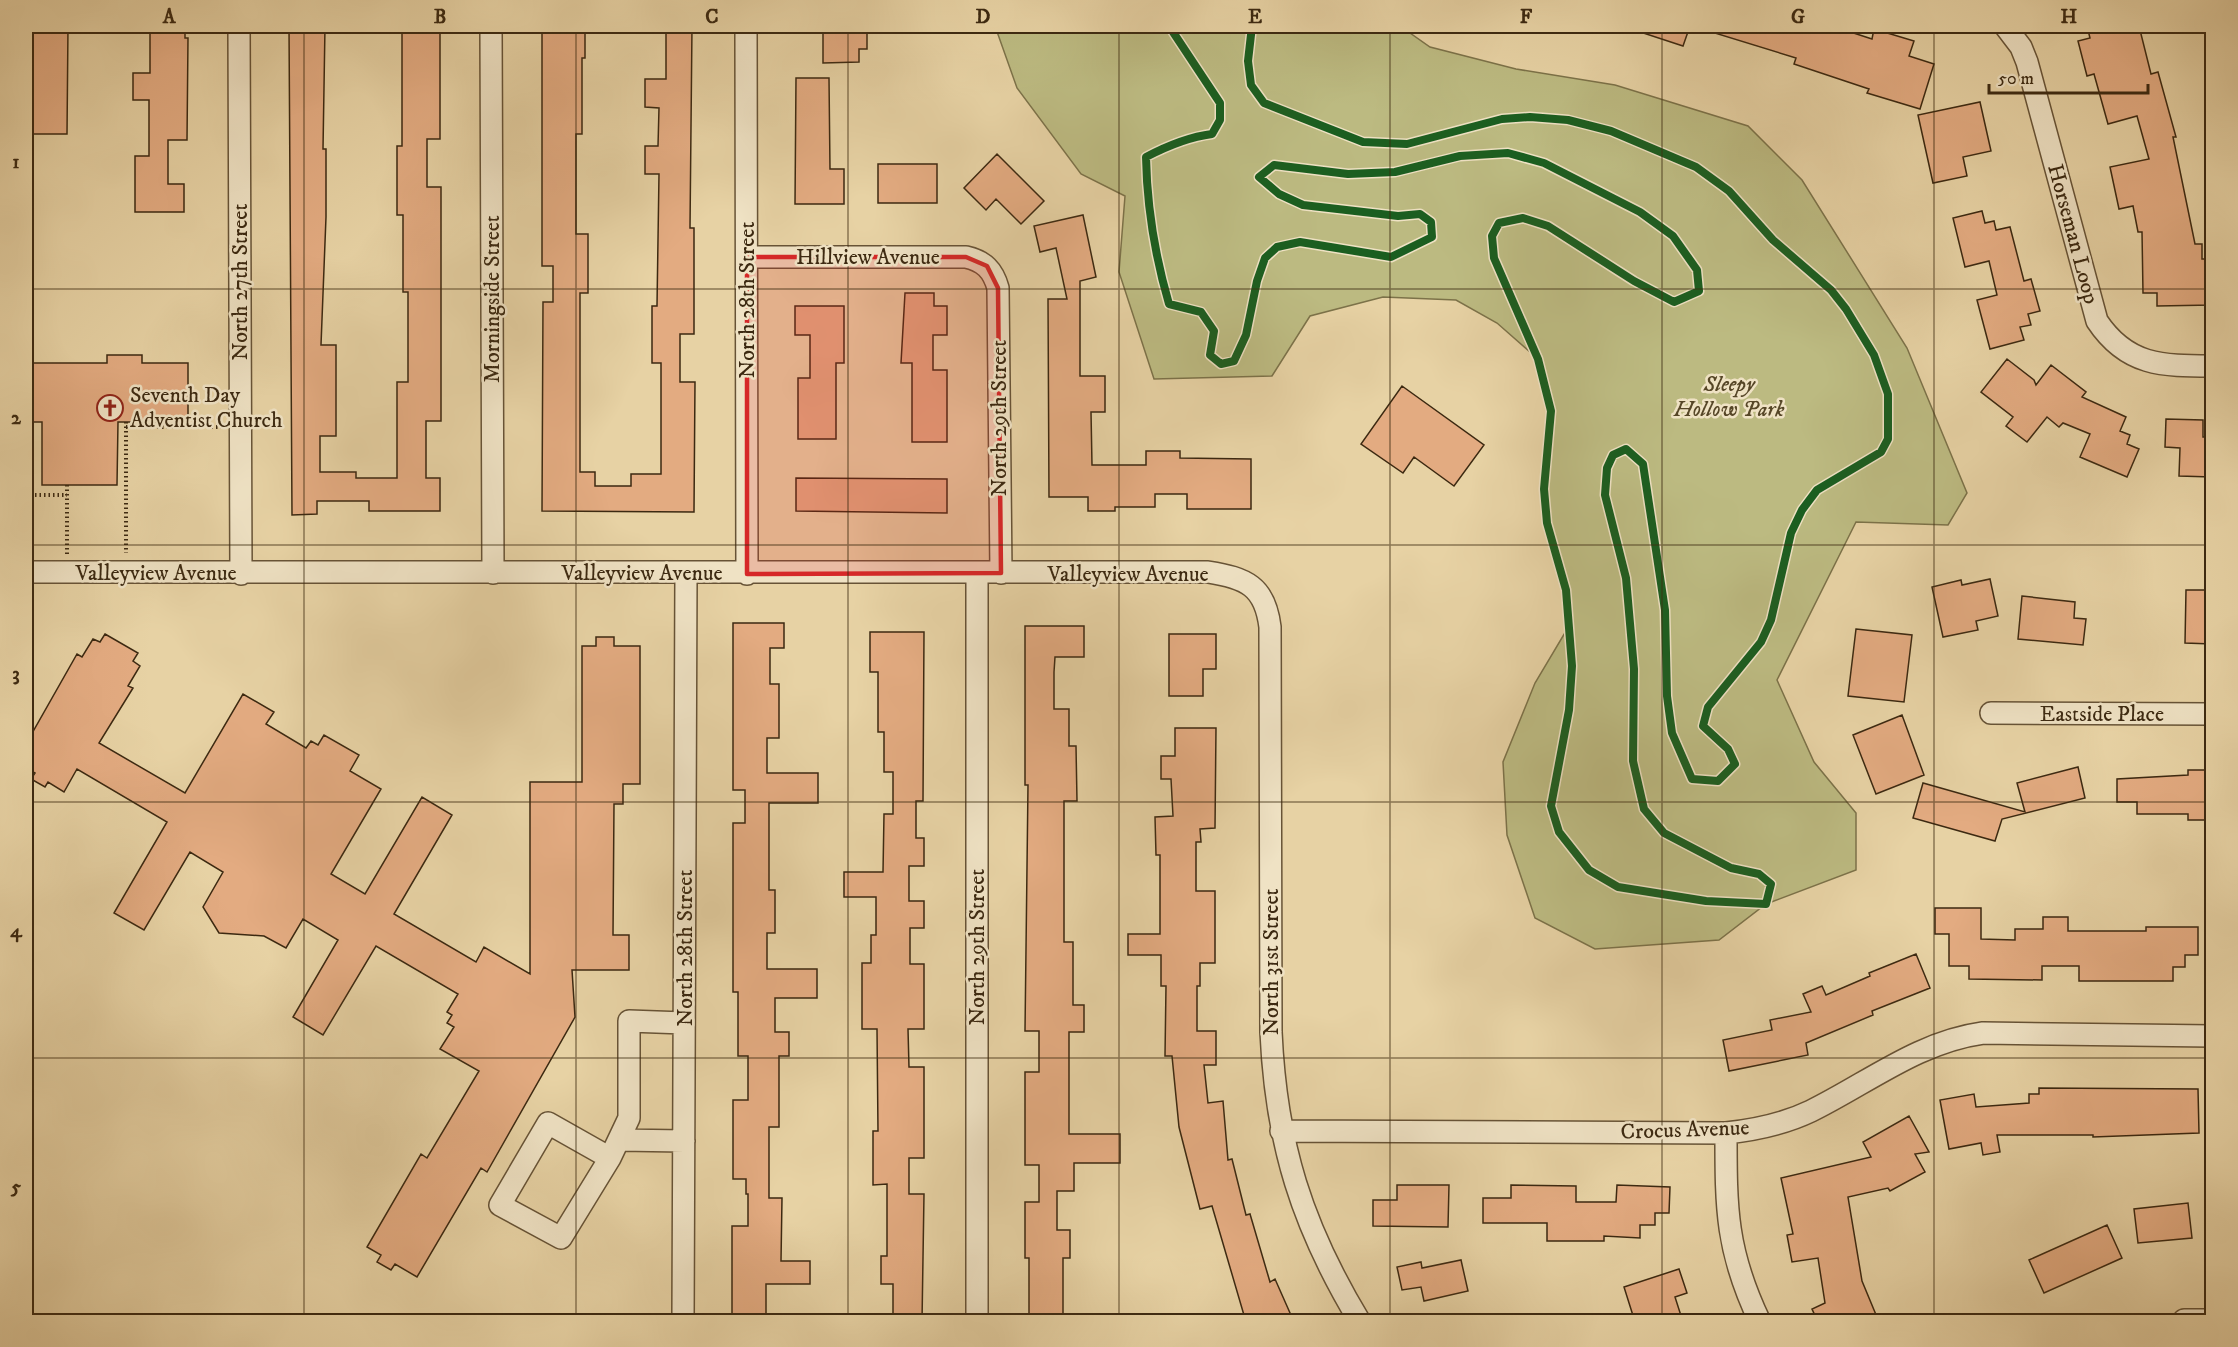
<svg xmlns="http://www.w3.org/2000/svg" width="2238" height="1347" font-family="'IM FELL DW Pica',serif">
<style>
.green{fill:#bcba81;stroke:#7c7249;stroke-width:1.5}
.building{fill:#e3ab81;stroke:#3c2911;stroke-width:1.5}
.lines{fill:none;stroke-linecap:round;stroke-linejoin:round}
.minor-casing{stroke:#675336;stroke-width:24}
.path{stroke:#3c2911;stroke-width:4;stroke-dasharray:1.5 3;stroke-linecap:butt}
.minor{stroke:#efe2c4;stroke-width:21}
.cycleway-casing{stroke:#efe2c4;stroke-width:11}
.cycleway{stroke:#1b5e20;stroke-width:8}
.marked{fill:#d62828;fill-opacity:0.2;stroke:#d62828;stroke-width:4.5;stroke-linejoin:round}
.grid{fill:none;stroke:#3c2911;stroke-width:1.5;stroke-opacity:0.55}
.labels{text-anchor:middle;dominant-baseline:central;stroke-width:5;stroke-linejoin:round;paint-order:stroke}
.street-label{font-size:22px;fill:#3c2911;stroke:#efe2c4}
.park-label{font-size:22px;font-style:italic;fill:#564627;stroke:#efe2c4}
.poi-label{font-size:22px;fill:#3c2911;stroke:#efe2c4;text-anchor:start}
.neatline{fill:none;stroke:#3c2911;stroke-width:2}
.grid-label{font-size:20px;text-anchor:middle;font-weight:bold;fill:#3c2911}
</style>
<rect width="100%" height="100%" fill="#e7d2a4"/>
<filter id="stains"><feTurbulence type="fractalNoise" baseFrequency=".00333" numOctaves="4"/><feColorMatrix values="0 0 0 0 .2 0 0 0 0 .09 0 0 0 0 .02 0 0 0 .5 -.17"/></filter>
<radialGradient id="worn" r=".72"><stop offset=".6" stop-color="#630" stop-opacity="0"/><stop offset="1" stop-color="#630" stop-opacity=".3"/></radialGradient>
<path class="green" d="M995,26H1400L1430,47L1516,69L1615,85L1748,126L1802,180L1907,348L1967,493L1948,525L1856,522L1777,680L1814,762L1856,813V870L1766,904L1719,940L1595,949L1535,918L1507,835L1503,762L1535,683L1569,626L1566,590L1547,523L1544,489L1551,411L1538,359L1497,323L1456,300L1383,297L1310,316L1272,376L1154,379L1119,272L1125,196L1081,174L1017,88Z"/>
<path class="building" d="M33,26H68L67,134H33Z
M150,26H185V38H188L187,140H168V184H184V212H135V156H149V100H133V73H150Z
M289,26H325L323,149H326V217L321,345H336V436H320V472H356V478H397V382H408V292H403V215H397V146H402V26H440V139H427V187H441V421H426V478H440V511H369V501H317V514L292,515Z
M542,26H585V58H582V134H576V234H588V293H580V472H595V486H631V474H661V363H652V306H657L659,174H645V146H658L659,108L645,107V79H666V26H692L690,228H694V334H680V382H695L694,512L542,511L543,302H553V266H542Z
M823,26H867V49H859V62L823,63Z
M1631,26H1690L1683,46L1631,29Z
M1705,26H1832L1872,39L1874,29L1914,41L1909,56L1934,64L1920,109L1867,93L1869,89L1794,64L1796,58L1705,30Z
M2087,26H2139L2151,74L2158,72L2176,137H2173L2195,244H2202V259H2212V305L2157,306V293H2143L2142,232H2138L2133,206L2119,209L2110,167L2149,159L2137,116L2108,124L2094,74L2087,76L2078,41L2090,38Z
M796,78H829L830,169H844V204H795Z
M1980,102L1991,151L1963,157L1967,176L1933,183L1918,115Z
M997,154L1044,201L1021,224L996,199L986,210L964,188Z
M878,164H937V203H878Z
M1982,211L1985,223L1994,221L1996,230L2010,227L2024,281L2031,279L2040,311L2028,314L2031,325L2020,327L2024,340L1990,349L1977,300L1997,295L1989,261L1965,267L1953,218Z
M1083,215L1096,277L1080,281V376H1105V412H1091L1092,465H1146V451H1180V458L1251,459V509H1187V494H1155V507H1115V511H1088V497H1049L1048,299H1067L1056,248L1040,252L1034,226Z
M905,293H934V306H947V335H933V370H947V442H912V363H901Z
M795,306H844V363H836V439H798V378H810V335H795Z
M107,355H142V363H188V422H118L117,485H42V422H33V363H107Z
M2007,359L2034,380L2036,385L2051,365L2086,392L2082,397L2126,417L2120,431L2130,435L2127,444L2139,449L2127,477L2080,457L2090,434L2063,423L2059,427L2047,417L2027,442L2006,426L2013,417L1981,392Z
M1402,386L1484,445L1454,486L1414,457L1403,473L1361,444Z
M2166,419L2203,420V437H2212V477L2179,476L2180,448L2165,447Z
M796,478L947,479V513L796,511Z
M1990,579L1998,616L1976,621L1978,630L1943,637L1932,587L1961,580L1962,585Z
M2186,590H2212V644L2185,643Z
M2022,596L2075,602L2074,618L2086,619L2083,645L2018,639Z
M733,623H784V648H770V684H779V738H767V773H818V803H769V890H775V933H767V969H817V998H775V1032H789V1056H779V1127H769V1198H782L781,1261H810V1284H766V1317H732V1226H748V1194H746V1179H733V1100H748V1056H738V992H733V823H745V790H733Z
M1025,626H1084V657H1055L1054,672V709H1069V746H1076L1077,801H1064V942H1073V1005H1084V1032H1069V1134H1120V1163H1074V1191H1057V1230H1070V1258H1063V1321H1029V1258H1025V1202H1039V1165H1025V1072H1039V1031H1025L1028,785H1025Z
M1856,629L1912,635L1904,702L1848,696Z
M870,632H924L923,801H916V838H924V866H909V901H924V928H910V964H924V1029H908L909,1067H924V1158H909V1194H924L922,1322H893V1284H881V1256H887V1184L873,1185V1131H878L877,1029H862V963H871V935H876V897H844V872H883L884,814H893V772H884V732H878V672H870Z
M105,634L138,653L133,661L140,666L128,686L133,688L99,743L185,793L243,694L274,712L266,724L306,748L311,741L318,745L324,735L359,755L350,771L381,789L331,874L365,894L422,797L452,815L394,914L476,962L484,947L530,974V782H582V646H596V637H614V646H640V784H623V804H614L613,935H629V970H572L575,1017L487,1172L481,1168L417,1277L395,1264L391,1270L377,1262L381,1255L367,1247L421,1154L427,1158L479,1071L440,1049L454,1027L447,1023L452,1015L447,1012L458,994L376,946L323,1035L293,1017L338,940L303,919L286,948L264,936L219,933L203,907L223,872L190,852L144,930L114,913L167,822L77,769L64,792L48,782L45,787L31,779L35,773L26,768V744L77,654L82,657L93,639L100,642Z
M1169,634H1216V669H1203V696H1169Z
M1902,715L1924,775L1876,794L1853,735Z
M1175,728H1216L1215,828L1200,829L1201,842H1196V891H1215V963H1200V986H1197V1031H1216V1065H1204L1208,1103L1223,1101L1228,1160L1232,1159L1246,1215L1250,1214L1270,1282L1275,1279L1294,1322H1246L1212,1206L1200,1209L1179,1127L1172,1056H1165L1166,986H1161V955H1128V934H1160V855H1156L1155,817L1173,816L1171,779H1161V756H1175Z
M2078,767L2085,798L2002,819L1995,841L1913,818L1923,783L2025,812L2017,783Z
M2188,770H2212V820H2188V814H2137V802H2117V779L2188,775Z
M1935,908H1981V939L2015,940V929H2043V917H2068V931H2146V927H2198V955H2185V967H2173V981H2079V966H2042V980L1969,979V966H1949V934H1935Z
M1916,954L1930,988L1872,1011L1873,1015L1806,1043L1808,1055L1729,1071L1723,1040L1772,1030L1770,1020L1811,1012L1803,994L1822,986L1826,995L1870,976L1869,973Z
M2039,1088L2198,1089L2199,1133L2093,1137V1135H1997L2000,1152L1983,1155L1981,1143L1949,1149L1940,1100L1974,1094L1976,1107L2029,1103V1094H2039Z
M1909,1116L1929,1152L1915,1154L1925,1172L1890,1191L1888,1188L1848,1197L1862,1281L1879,1322H1818L1812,1309L1825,1303L1818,1258L1792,1262L1787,1235L1793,1234L1781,1178L1871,1157L1863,1142Z
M1397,1185H1449L1448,1227L1373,1226V1200H1397Z
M1511,1185L1576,1186V1202H1616L1617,1185L1670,1187L1669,1213H1655V1225H1640V1238L1604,1236V1241H1547V1223H1483V1198H1511Z
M2188,1203L2192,1238L2138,1243L2134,1209Z
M2107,1225L2122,1258L2044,1293L2029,1260Z
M1461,1260L1468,1291L1424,1301L1421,1287L1402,1290L1397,1267L1421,1262L1422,1268Z
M1679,1269L1687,1293L1675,1297L1683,1322H1635L1624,1287Z"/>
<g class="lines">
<defs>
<path id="minor" d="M239,26L241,574
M491,26L493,573
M746,26L747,574
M2005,26L2021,47L2027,62L2097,321C2127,366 2162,366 2212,366
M747,257H966C984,261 993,270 998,288L1001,573
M26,572H1208C1246,578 1265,586 1270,627L1271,1032C1276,1144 1302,1226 1360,1322
M1991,713L2212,714
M1281,1131L1726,1133C1755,1130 1784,1124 1811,1111C1868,1083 1918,1042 1983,1033L2212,1036
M1726,1133C1726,1209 1726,1251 1760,1322
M620,1140L684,1141
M610,1158L548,1123L500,1205L561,1238L610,1158L629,1118V1021L684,1023
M2184,1320H2212
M683,1322L686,574
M977,1322V573"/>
</defs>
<use href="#minor" class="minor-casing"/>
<path class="path" d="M26,394H33
M126,422V553
M126,427H221
M26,495H67
M67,554V485"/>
<use href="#minor" class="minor"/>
<defs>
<path id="cycleway" d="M1169,26L1220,103V120L1212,134C1188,137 1167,146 1146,157C1147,207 1155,256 1169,304L1201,312L1214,331L1210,355L1221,364L1234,361L1246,335L1257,281L1265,258L1277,247L1300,242L1391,257L1432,237L1431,222L1420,214L1398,216L1303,205L1279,194L1259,177L1274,165L1348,174L1395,172L1460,156L1508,153L1544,163L1640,212L1673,236L1697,270L1699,291L1674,302L1634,281L1548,226L1523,218L1499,223L1492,236L1494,258L1538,359L1551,411L1544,489L1547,523L1566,590L1572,666L1569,710L1551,806L1559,832L1589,870L1618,887L1706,901L1766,904L1771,884L1759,874L1731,868L1664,833L1644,809L1633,761L1634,669L1626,578L1605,495L1607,468L1613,455L1626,449L1643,464L1665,610L1667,696L1672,733L1692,779L1718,781L1735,764L1728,749L1703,726L1708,707L1761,642L1771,620L1791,533L1802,510L1817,490L1881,452L1888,439V394L1874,355L1846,309L1831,290L1773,240L1729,191L1696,167L1611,131L1568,120L1530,117L1502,119L1407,144L1363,142L1264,103L1251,85L1248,61L1252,26"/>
</defs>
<use href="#cycleway" class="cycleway-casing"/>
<use href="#cycleway" class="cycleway"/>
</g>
<path class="marked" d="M747,257H966L987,266L998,288L1001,573L747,574Z"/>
<path class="grid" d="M304,26V1322M576,26V1322M848,26V1322M1119,26V1322M1390,26V1322M1662,26V1322M1934,26V1322M26,289H2212M26,545H2212M26,802H2212M26,1058H2212"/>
<defs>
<symbol id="church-ring" viewBox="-11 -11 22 22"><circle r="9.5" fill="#efe2c4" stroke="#8f2418" stroke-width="1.5"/><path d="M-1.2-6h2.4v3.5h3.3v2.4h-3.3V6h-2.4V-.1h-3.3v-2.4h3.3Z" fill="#8f2418"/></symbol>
</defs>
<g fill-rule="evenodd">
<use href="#church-ring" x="95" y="393" width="30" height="30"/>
</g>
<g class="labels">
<g class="street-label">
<text transform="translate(2073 234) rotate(75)">Horseman Loop</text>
<text x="868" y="257">Hillview Avenue</text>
<text transform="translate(240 282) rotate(-90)">North 27th Street</text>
<text transform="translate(492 299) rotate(-90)">Morningside Street</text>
<text transform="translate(747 300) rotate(-90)">North 28th Street</text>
<text transform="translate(999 418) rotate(-90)">North 29th Street</text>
<text x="156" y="573">Valleyview Avenue</text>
<text x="642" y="573">Valleyview Avenue</text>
<text x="1128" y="574">Valleyview Avenue</text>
<text x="2102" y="714">Eastside Place</text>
<text transform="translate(977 947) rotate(-90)">North 29th Street</text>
<text transform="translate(685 948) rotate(-90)">North 28th Street</text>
<text transform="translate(1271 962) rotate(-90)">North 31st Street</text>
<text transform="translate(1685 1130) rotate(-2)">Crocus Avenue</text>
</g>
<g class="park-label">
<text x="1729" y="384">Sleepy<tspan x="1729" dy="25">Hollow Park</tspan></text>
</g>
<g class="poi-label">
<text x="130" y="395">Seventh Day<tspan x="130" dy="25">Adventist Church</tspan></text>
</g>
</g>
<rect width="2238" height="1347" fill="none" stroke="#e7d2a4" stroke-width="66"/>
<path d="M1989 84v9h159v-9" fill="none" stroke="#3c2911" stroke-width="3"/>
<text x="1998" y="84" font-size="18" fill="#3c2911" stroke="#efe2c4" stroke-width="4.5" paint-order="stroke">50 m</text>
<rect x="33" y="33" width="2172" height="1281" class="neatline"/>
<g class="grid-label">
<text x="169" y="23">A</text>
<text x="440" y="23">B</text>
<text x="712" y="23">C</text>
<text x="983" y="23">D</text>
<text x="1255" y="23">E</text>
<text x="1526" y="23">F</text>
<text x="1798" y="23">G</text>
<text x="2069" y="23">H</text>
<text x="16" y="168">1</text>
<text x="16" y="424">2</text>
<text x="16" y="680">3</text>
<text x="16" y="937">4</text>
<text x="16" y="1193">5</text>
</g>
<rect width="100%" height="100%" filter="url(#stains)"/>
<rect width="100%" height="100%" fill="url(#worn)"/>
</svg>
